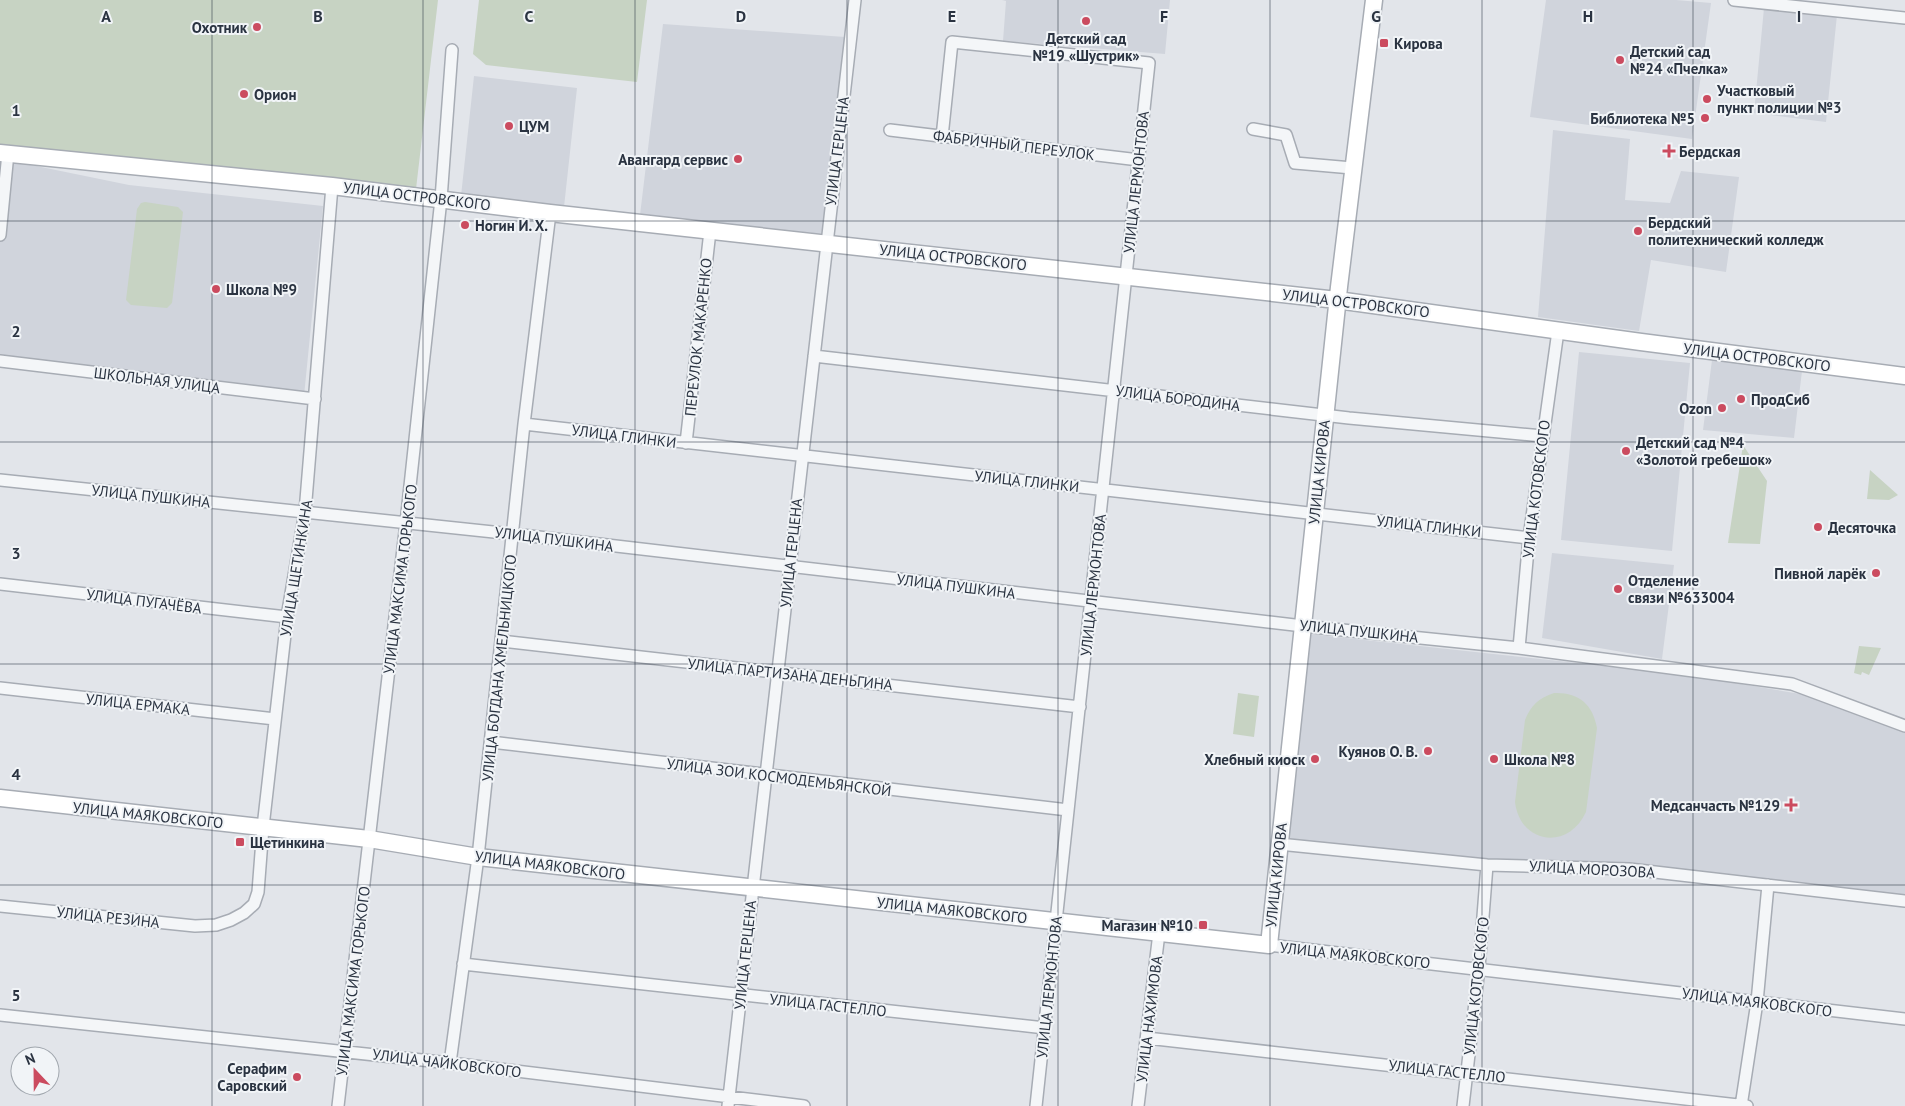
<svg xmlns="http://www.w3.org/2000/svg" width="1905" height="1106" font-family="'PT Sans',sans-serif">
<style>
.built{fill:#d0d4dc}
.green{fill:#c7d3c3}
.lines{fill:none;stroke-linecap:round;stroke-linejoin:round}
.street-casing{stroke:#a7acb4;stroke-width:14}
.secondary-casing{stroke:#a7acb4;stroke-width:19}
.street{stroke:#f4f6f8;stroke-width:11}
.secondary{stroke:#fff;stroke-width:16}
.grid{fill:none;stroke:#2a3341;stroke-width:1;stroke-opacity:0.55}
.poi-dot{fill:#cb4b5f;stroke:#f1f4f7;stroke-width:2}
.labels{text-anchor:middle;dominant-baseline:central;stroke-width:4;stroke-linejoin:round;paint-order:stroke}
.poi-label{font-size:15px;font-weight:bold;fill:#2a3341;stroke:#f1f4f7;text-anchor:start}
.street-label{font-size:15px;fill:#2a3341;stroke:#f1f4f7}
.grid-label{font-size:16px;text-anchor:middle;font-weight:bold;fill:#2a3341;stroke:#f1f4f7;stroke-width:4;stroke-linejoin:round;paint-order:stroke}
</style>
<rect width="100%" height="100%" fill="#e2e5ea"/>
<path class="built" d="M1002,0H1170L1165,54L1003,41L1006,1Z
M1546,0H1676L1711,3L1692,139L1530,117Z
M1764,8L1837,15L1826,122L1754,113Z
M663,24L845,37L823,234L640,215Z
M474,76L577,88L564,207L461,196Z
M1553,130L1630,139L1625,200L1670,203L1681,171L1739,177L1726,272L1651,260L1639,331L1538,317Z
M7,160L129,185L323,206L304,396L0,358V225Z
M1579,352L1690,363L1672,551L1561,540Z
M1712,360L1802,371L1794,438L1703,430Z
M1552,553L1674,565L1662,659L1542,638Z
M1309,634L1688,675L1818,697L1905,731V901L1380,851L1286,839Z"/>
<path class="green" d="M0,0H438L416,189L0,145Z
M479,0H647L637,82L486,65L473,54Z
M145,202L178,207L183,212L172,303L167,308L131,305L126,300L137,209L141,203Z
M1743,445L1767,481L1760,544L1728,543Z
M1870,470L1898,495L1889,500L1867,499Z
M1859,646L1881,648L1869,675L1862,672L1861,675L1854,673Z
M1238,693L1259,696L1254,737L1233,734Z
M1554,693C1578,692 1593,704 1597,728L1586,812C1568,851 1520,844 1515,802L1525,720C1531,705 1539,698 1554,693Z"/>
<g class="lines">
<defs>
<path id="street" d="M1734,0L1905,18
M1253,129L1286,135L1295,163L1352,168
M890,130L1139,160
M942,137L952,42L1149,63L1036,1106
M0,235L8,153
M814,356L1349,418L1543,436
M0,361L315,399
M524,424L1529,538
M686,443L710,231
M0,480L513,534L1303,626L1519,648L1792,684L1905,726
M0,584L287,617
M501,641L1080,707
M1519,648L1529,538L1558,331
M0,688L275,719
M491,742L1068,810
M1279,844L1487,865L1629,869L1905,901
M0,906L195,926L216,925L231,920L244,913L254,904L258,892L263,827L287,617L305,512L332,186
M1269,945L1905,1019
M463,964L1045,1028
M0,1015L450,1063L804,1106
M1147,1038L1747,1106
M450,1063L478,857L524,424L550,213
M338,1106L406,523L441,199L452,50
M728,1106L855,0
M1138,1106L1159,933
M1463,1106L1479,968L1487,865
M1741,1106L1757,1002L1768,885"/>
<path id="secondary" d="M0,153L332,186L550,213L1337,300L1641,342L1905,376
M0,798L369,839L478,857L1269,945L1339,287L1374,0"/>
</defs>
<use href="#street" class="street-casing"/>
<use href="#secondary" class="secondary-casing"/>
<use href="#street" class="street"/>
<use href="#secondary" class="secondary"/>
</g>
<path class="grid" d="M212,0V1106M423,0V1106M635,0V1106M847,0V1106M1058,0V1106M1270,0V1106M1482,0V1106M1693,0V1106M0,221H1905M0,442H1905M0,664H1905M0,885H1905"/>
<g class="poi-dot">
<circle cx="1086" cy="21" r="5"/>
<circle cx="257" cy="27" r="5"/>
<rect x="1379" y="38" width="10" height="10" rx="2.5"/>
<circle cx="1620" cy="60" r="5"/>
<circle cx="244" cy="94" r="5"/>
<circle cx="1707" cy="99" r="5"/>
<circle cx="1705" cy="118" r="5"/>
<circle cx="509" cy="126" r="5"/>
<path d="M1666.5 143.5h5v5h5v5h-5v5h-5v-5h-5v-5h5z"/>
<circle cx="738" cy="159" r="5"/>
<circle cx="465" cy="225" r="5"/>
<circle cx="1638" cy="231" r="5"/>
<circle cx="216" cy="289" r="5"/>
<circle cx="1741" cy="399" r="5"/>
<circle cx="1722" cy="408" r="5"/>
<circle cx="1626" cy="451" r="5"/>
<circle cx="1818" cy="527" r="5"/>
<circle cx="1876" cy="573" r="5"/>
<circle cx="1618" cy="589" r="5"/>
<circle cx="1428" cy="751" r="5"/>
<circle cx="1315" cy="759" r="5"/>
<circle cx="1494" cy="759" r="5"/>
<path d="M1788.5 797.5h5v5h5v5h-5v5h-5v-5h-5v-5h5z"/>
<rect x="235" y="837" width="10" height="10" rx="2.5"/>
<rect x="1198" y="920" width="10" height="10" rx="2.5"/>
<circle cx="297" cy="1077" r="5"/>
</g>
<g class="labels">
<g class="poi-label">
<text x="247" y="27" text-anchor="end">Охотник</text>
<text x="1086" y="38" text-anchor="middle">Детский сад<tspan x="1086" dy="17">№19 «Шустрик»</tspan></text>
<text x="1394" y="43">Кирова</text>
<text x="1630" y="51">Детский сад<tspan x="1630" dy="17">№24 «Пчелка»</tspan></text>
<text x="1717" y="90">Участковый<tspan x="1717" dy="17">пункт полиции №3</tspan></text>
<text x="254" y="94">Орион</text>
<text x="1695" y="118" text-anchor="end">Библиотека №5</text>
<text x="519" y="126">ЦУМ</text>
<text x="1679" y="151">Бердская</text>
<text x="728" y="159" text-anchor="end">Авангард сервис</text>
<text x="1648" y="222">Бердский<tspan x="1648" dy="17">политехнический колледж</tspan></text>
<text x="475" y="225">Ногин И. Х.</text>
<text x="226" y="289">Школа №9</text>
<text x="1751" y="399">ПродСиб</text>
<text x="1712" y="408" text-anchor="end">Ozon</text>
<text x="1636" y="442">Детский сад №4<tspan x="1636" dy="17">«Золотой гребешок»</tspan></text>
<text x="1828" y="527">Десяточка</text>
<text x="1866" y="573" text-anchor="end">Пивной ларёк</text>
<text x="1628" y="580">Отделение<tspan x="1628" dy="17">связи №633004</tspan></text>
<text x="1418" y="751" text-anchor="end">Куянов О. В.</text>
<text x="1305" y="759" text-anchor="end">Хлебный киоск</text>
<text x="1504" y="759">Школа №8</text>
<text x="1780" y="805" text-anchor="end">Медсанчасть №129</text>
<text x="250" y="842">Щетинкина</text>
<text x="1193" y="925" text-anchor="end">Магазин №10</text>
<text x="287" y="1068" text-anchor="end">Серафим<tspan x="287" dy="17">Саровский</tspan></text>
</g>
<g class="street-label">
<text transform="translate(1014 145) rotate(7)">ФАБРИЧНЫЙ ПЕРЕУЛОК</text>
<text transform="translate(837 151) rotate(-83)">УЛИЦА ГЕРЦЕНА</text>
<text transform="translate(1136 182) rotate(-84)">УЛИЦА ЛЕРМОНТОВА</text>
<text transform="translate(417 196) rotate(7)">УЛИЦА ОСТРОВСКОГО</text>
<text transform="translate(953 257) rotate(6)">УЛИЦА ОСТРОВСКОГО</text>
<text transform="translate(1356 303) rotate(7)">УЛИЦА ОСТРОВСКОГО</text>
<text transform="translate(698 337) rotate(-84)">ПЕРЕУЛОК МАКАРЕНКО</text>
<text transform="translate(1757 357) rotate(7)">УЛИЦА ОСТРОВСКОГО</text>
<text transform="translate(157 380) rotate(7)">ШКОЛЬНАЯ УЛИЦА</text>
<text transform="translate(1178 398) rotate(7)">УЛИЦА БОРОДИНА</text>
<text transform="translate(624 436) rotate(7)">УЛИЦА ГЛИНКИ</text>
<text transform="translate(1319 472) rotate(-84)">УЛИЦА КИРОВА</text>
<text transform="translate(1027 481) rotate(6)">УЛИЦА ГЛИНКИ</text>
<text transform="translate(1536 489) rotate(-83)">УЛИЦА КОТОВСКОГО</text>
<text transform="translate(151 496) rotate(6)">УЛИЦА ПУШКИНА</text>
<text transform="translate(1429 526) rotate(6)">УЛИЦА ГЛИНКИ</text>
<text transform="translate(554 539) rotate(7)">УЛИЦА ПУШКИНА</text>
<text transform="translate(791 553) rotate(-84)">УЛИЦА ГЕРЦЕНА</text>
<text transform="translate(296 568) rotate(-81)">УЛИЦА ЩЕТИНКИНА</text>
<text transform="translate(400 579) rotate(-83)">УЛИЦА МАКСИМА ГОРЬКОГО</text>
<text transform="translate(1093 585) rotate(-84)">УЛИЦА ЛЕРМОНТОВА</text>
<text transform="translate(956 586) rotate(7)">УЛИЦА ПУШКИНА</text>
<text transform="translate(144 601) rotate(7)">УЛИЦА ПУГАЧЁВА</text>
<text transform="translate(1359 631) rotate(6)">УЛИЦА ПУШКИНА</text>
<text transform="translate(499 668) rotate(-84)">УЛИЦА БОГДАНА ХМЕЛЬНИЦКОГО</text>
<text transform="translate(790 674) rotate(6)">УЛИЦА ПАРТИЗАНА ДЕНЬГИНА</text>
<text transform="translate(138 704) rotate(6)">УЛИЦА ЕРМАКА</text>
<text transform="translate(779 777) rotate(7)">УЛИЦА ЗОИ КОСМОДЕМЬЯНСКОЙ</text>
<text transform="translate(148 815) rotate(6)">УЛИЦА МАЯКОВСКОГО</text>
<text transform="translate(550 865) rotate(7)">УЛИЦА МАЯКОВСКОГО</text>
<text transform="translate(1592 869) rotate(3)">УЛИЦА МОРОЗОВА</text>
<text transform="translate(1276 875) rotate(-84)">УЛИЦА КИРОВА</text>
<text transform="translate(952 910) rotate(6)">УЛИЦА МАЯКОВСКОГО</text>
<text transform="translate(108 917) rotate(6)">УЛИЦА РЕЗИНА</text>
<text transform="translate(745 955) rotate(-84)">УЛИЦА ГЕРЦЕНА</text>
<text transform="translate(1355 955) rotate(6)">УЛИЦА МАЯКОВСКОГО</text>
<text transform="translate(353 981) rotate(-83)">УЛИЦА МАКСИМА ГОРЬКОГО</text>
<text transform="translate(1476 986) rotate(-84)">УЛИЦА КОТОВСКОГО</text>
<text transform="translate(1049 987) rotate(-84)">УЛИЦА ЛЕРМОНТОВА</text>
<text transform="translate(1757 1002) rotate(7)">УЛИЦА МАЯКОВСКОГО</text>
<text transform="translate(828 1005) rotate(6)">УЛИЦА ГАСТЕЛЛО</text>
<text transform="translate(1149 1019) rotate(-83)">УЛИЦА НАХИМОВА</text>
<text transform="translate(447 1063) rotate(7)">УЛИЦА ЧАЙКОВСКОГО</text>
<text transform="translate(1447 1071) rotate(6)">УЛИЦА ГАСТЕЛЛО</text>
</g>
</g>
<g class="grid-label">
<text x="106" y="22">A</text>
<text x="318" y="22">B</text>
<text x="529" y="22">C</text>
<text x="741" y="22">D</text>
<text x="952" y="22">E</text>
<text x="1164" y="22">F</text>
<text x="1376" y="22">G</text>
<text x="1588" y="22">H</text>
<text x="1799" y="22">I</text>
<text x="16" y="116">1</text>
<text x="16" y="337">2</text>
<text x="16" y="559">3</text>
<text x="16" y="780">4</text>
<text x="16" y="1001">5</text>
</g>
<g transform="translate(35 1071) rotate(338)"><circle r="24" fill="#f1f4f7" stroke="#a1a7ae"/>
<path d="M0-4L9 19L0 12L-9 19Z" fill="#cb4b5f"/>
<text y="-8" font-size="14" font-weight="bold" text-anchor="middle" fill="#2a3341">N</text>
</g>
</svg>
